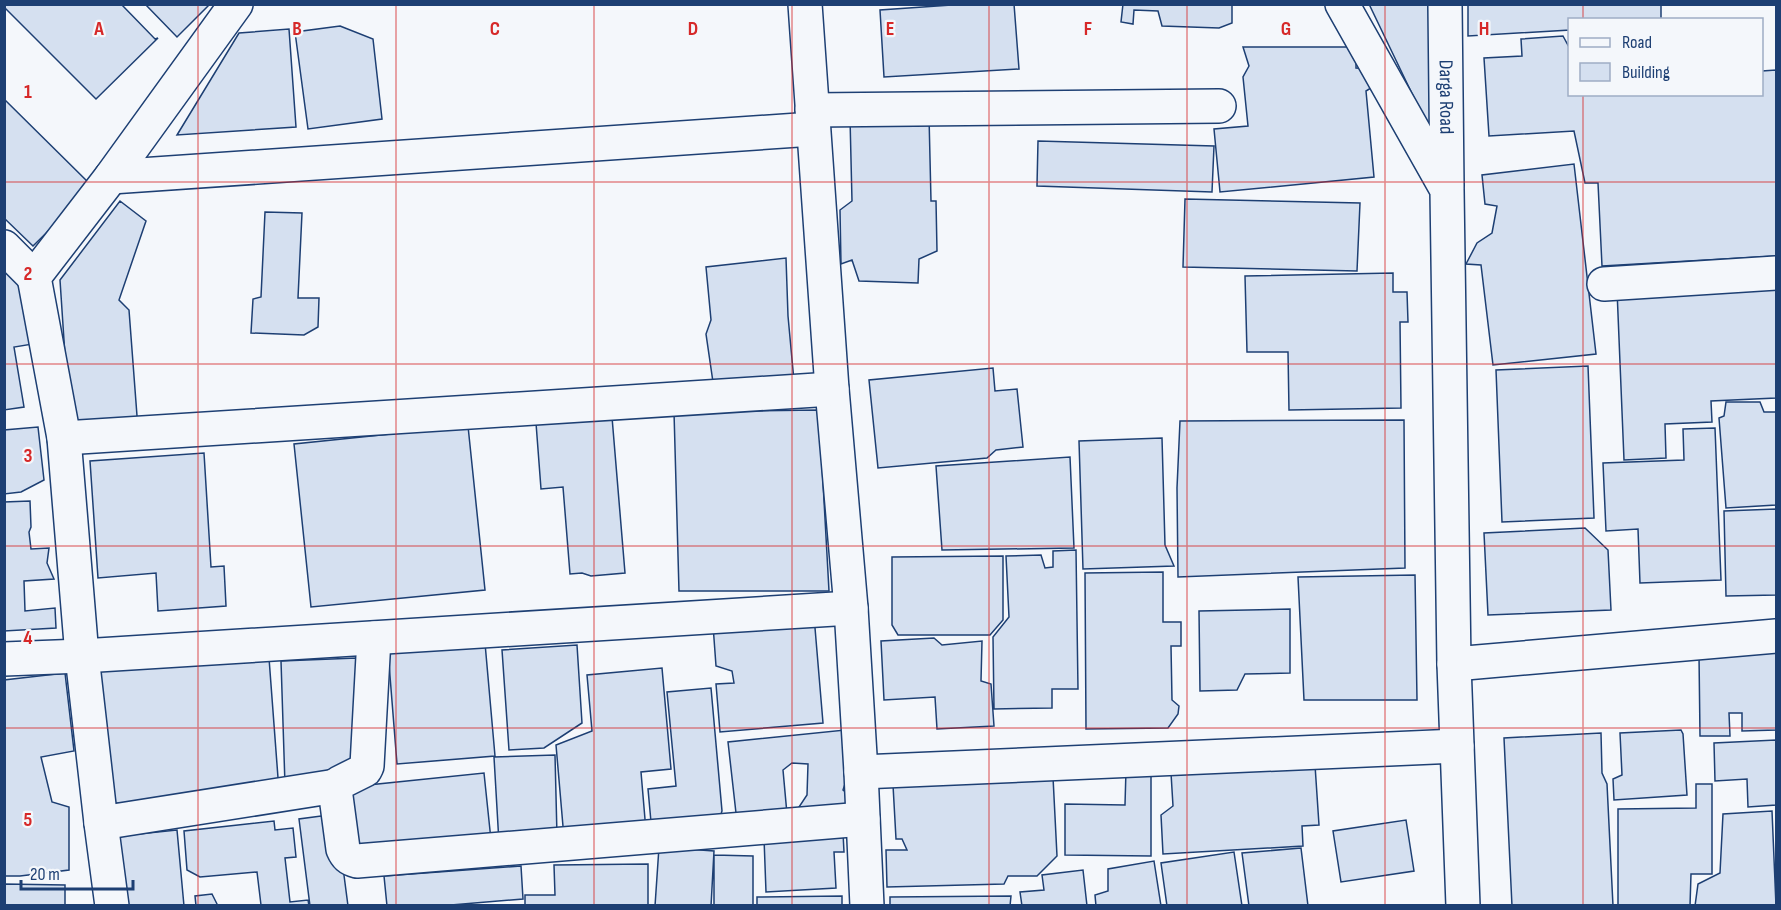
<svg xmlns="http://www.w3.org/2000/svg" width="1781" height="910" font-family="'Sofia Sans Condensed',sans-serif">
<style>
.building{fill:#d5e0f0;stroke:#1d3f73;stroke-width:1.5}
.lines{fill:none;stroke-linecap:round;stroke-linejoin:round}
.minor-casing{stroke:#1d3f73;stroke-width:36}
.minor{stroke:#f4f7fb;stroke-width:33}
.grid{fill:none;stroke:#d62828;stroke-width:1.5;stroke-opacity:0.55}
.labels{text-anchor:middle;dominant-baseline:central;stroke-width:4.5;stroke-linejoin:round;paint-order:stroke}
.street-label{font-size:20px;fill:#1d3f73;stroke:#f4f7fb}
.grid-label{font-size:20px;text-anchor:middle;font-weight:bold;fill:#d62828;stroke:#f4f7fb;stroke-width:4.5;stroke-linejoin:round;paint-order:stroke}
</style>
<rect width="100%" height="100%" fill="#f4f7fb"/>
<path class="building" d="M4,4H121L155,39L158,38L96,99L4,7Z
M145,4H210L177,37Z
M966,4H1014L1019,69L884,77L880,10Z
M1123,4H1232V23L1219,28L1162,26L1158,11L1134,10L1133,24L1121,22Z
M1369,4H1437V122L1428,127Z
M1468,4H1661V20H1570V30L1468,36Z
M340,26L373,39L382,119L308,129L295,32Z
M289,29L296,127L177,135L239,33Z
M1563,36L1570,49V94H1762V71L1776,70V256L1602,266L1598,183H1585L1574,131L1489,136L1484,58L1522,56L1521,39Z
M1243,47H1356V68L1372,69L1376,85L1366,91L1374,177L1220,192L1214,129L1248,126L1243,77L1249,66Z
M4,99L91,185H95L33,246L4,218Z
M929,116L931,201H936L937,251L919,259L918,283L859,281L852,260L841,264L840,210L852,201L850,118Z
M1038,141L1214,146L1212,192L1037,186Z
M1574,164L1596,354L1493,365L1481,265L1466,264L1477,243L1492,233L1497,206L1485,204L1482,175Z
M1185,199L1360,203L1357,271L1183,267Z
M120,201L146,221L119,300L129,310L138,429L70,431L60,280Z
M265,212L302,213L298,298H319L318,327L304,335L251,333L253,299L261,297Z
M786,258L788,316L794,381L714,389L706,334L711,320L706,267Z
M4,272L23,279L33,344L14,347L24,407L4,410Z
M1393,273V292H1407L1408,322H1400L1401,408L1289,410L1288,352H1247L1245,276Z
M1776,286V398L1711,401L1712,422L1665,424L1666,458L1624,460L1617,290Z
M1588,366L1594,518L1502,522L1496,370Z
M993,368L995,391L1017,389L1023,447L996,450L987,458L878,468L869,380Z
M1726,402H1760L1764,412H1776V505L1726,508L1719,418L1724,416Z
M819,410L829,591H679L674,412Z
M612,417L625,573L591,576L582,573L570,574L563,487L541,489L536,423Z
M1404,420L1405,568L1178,577L1177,488L1180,421Z
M468,426L485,590L311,607L294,444Z
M38,427L44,480L21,492L4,494V430Z
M1715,428L1721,580L1640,583L1638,529L1606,531L1603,463L1684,460L1683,429Z
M1162,438L1165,545L1174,566L1083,569L1079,441Z
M204,453L211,567L224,566L226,606L158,611L156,573L98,578L90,461Z
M1070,457L1074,548L942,550L936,466Z
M30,501L31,527L29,532L31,549L49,548L47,563L54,579L24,581L25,611L55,608L56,628L4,631V502Z
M1776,509V595L1726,596L1724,511Z
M1585,528L1608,550L1611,610L1488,615L1484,533Z
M1076,550L1078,689H1052V708L994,709L993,637L1009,617L1006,556L1041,555L1045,568L1053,567V551Z
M1003,556V620L990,635H898L892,625V557Z
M1163,572V622H1181V646H1171L1172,700L1179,706L1178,714L1168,728L1086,729L1085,573Z
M1415,575L1417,700H1304L1298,577Z
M1290,609V673L1245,674L1237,690L1200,691L1199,611Z
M814,616L823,723L720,732L716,684L734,683L732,671L716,666L713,625Z
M934,638L942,645L982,641L981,681L991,684L994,726L937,729L935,697L884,700L881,641Z
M485,643L495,756L397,764L388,651Z
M577,645L582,723L544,748L509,750L502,650Z
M1776,653V730L1742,731V713H1729L1730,736H1700L1699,655Z
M269,658L279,791L107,804L97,671Z
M357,658L361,760L285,785L281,661Z
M662,668L671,769L641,772L646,831L564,838L556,745L592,731L587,675Z
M65,673L74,751L41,757L52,802L69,807V870L20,876H4V680Z
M711,688L722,811L717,827L652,833L648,789L676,786L667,692Z
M845,730L851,778L845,784L843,790L849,795L852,812L797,810L807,795L808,764L792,763L783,770L787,814L737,822L728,742Z
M1681,730L1683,734L1687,795L1614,800L1613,779L1622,775L1620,733Z
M1601,733L1602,773L1607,784L1613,906H1512L1504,738Z
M1776,740V805L1748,807L1747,779L1715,781L1714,743Z
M555,755L557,836L499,843L494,757Z
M1315,765L1319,825L1302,826L1303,846L1163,854L1161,815L1173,806L1171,773Z
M1126,770H1151V856L1065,855V804L1125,805Z
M484,773L491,840L357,854L349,787Z
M1053,777L1057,856L1037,876H1008L1004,884L887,887L886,850H907L902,839H896L893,785Z
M1696,784H1712V874H1691L1690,906H1618V809L1696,808Z
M1772,811L1776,906H1695L1698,884L1720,873L1723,814Z
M336,814L348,906H310L299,819Z
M1406,820L1414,871L1341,882L1333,831Z
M274,821L275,830L293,828L296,857L285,858L290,902L308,900L309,906H251L261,905L257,872L200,877L187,870L184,831Z
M177,830L184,906H127L119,836Z
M843,833L844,852H834L836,888L766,892L764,838Z
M659,847L714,851L711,906H655Z
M1301,848L1308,906H1249L1242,853Z
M1234,852L1242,906H1167L1161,863Z
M714,855L753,856V906H714Z
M1154,861L1161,906H1096L1095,895L1108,891V869Z
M648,864V906H525V895H555L554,865Z
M521,866L523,899L439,906H387L384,876Z
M1083,870L1087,906H1022L1020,892L1044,890L1042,875Z
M4,884L65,885V906H4Z
M212,894L218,906H196L195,896Z
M842,896V906H757V897Z
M1011,896L1010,906H890V897Z"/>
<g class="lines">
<defs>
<g id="minor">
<path d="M805,4L832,389L851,608L861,772L867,906"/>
<path d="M1342,4L1447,190L1454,664L1463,906"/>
<path id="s1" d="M1445,4L1447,186"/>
<path d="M812,110L1219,106"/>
<path d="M111,177L813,129"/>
<path d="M4,247L34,277"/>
<path d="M1604,284L1776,273"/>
<path d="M64,438L832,389"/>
<path d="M374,638L367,766L365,770L339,783L335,789L343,849C346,856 349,859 357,861L863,819"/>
<path d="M4,659L82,656L851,608"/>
<path d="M1454,664L1776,636"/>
<path d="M861,772L1457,746"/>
<path d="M101,823L336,786"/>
<path d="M112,906L101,823L82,656L64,438L34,277L111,177L236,4"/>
</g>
</defs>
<use href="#minor" class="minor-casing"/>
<use href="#minor" class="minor"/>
</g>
<path class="grid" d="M198,4V906M396,4V906M594,4V906M792,4V906M989,4V906M1187,4V906M1385,4V906M1583,4V20M1583,94V906M4,182H1776M4,364H1776M4,546H1776M4,728H1776"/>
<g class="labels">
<g class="street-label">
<text stroke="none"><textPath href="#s1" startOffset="93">Darga Road</textPath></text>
</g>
</g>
<g class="grid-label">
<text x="99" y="35">A</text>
<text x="297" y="35">B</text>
<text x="495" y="35">C</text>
<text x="693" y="35">D</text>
<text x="890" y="35">E</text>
<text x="1088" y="35">F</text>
<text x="1286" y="35">G</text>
<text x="1484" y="35">H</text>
<text x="28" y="98">1</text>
<text x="28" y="280">2</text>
<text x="28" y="462">3</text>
<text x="28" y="644">4</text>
<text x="28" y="826">5</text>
</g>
<rect width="1781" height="910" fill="none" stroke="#1d3f73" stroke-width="12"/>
<rect x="1568" y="18" width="195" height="78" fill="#f4f7fb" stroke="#9eadc5" stroke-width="1.5"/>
<rect x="1580" y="38" width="30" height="9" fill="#f4f7fb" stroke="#9eadc5" stroke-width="1.5"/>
<text x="1622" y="48" font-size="18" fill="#1d3f73">Road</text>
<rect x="1580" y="63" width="30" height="18" fill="#d5e0f0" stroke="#9eadc5" stroke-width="1.5"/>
<text x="1622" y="78" font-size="18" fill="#1d3f73">Building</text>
<path d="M21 880v9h112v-9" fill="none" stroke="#1d3f73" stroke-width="3"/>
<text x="30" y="880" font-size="18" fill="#1d3f73" stroke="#f4f7fb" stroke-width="4.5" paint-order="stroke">20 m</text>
</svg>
